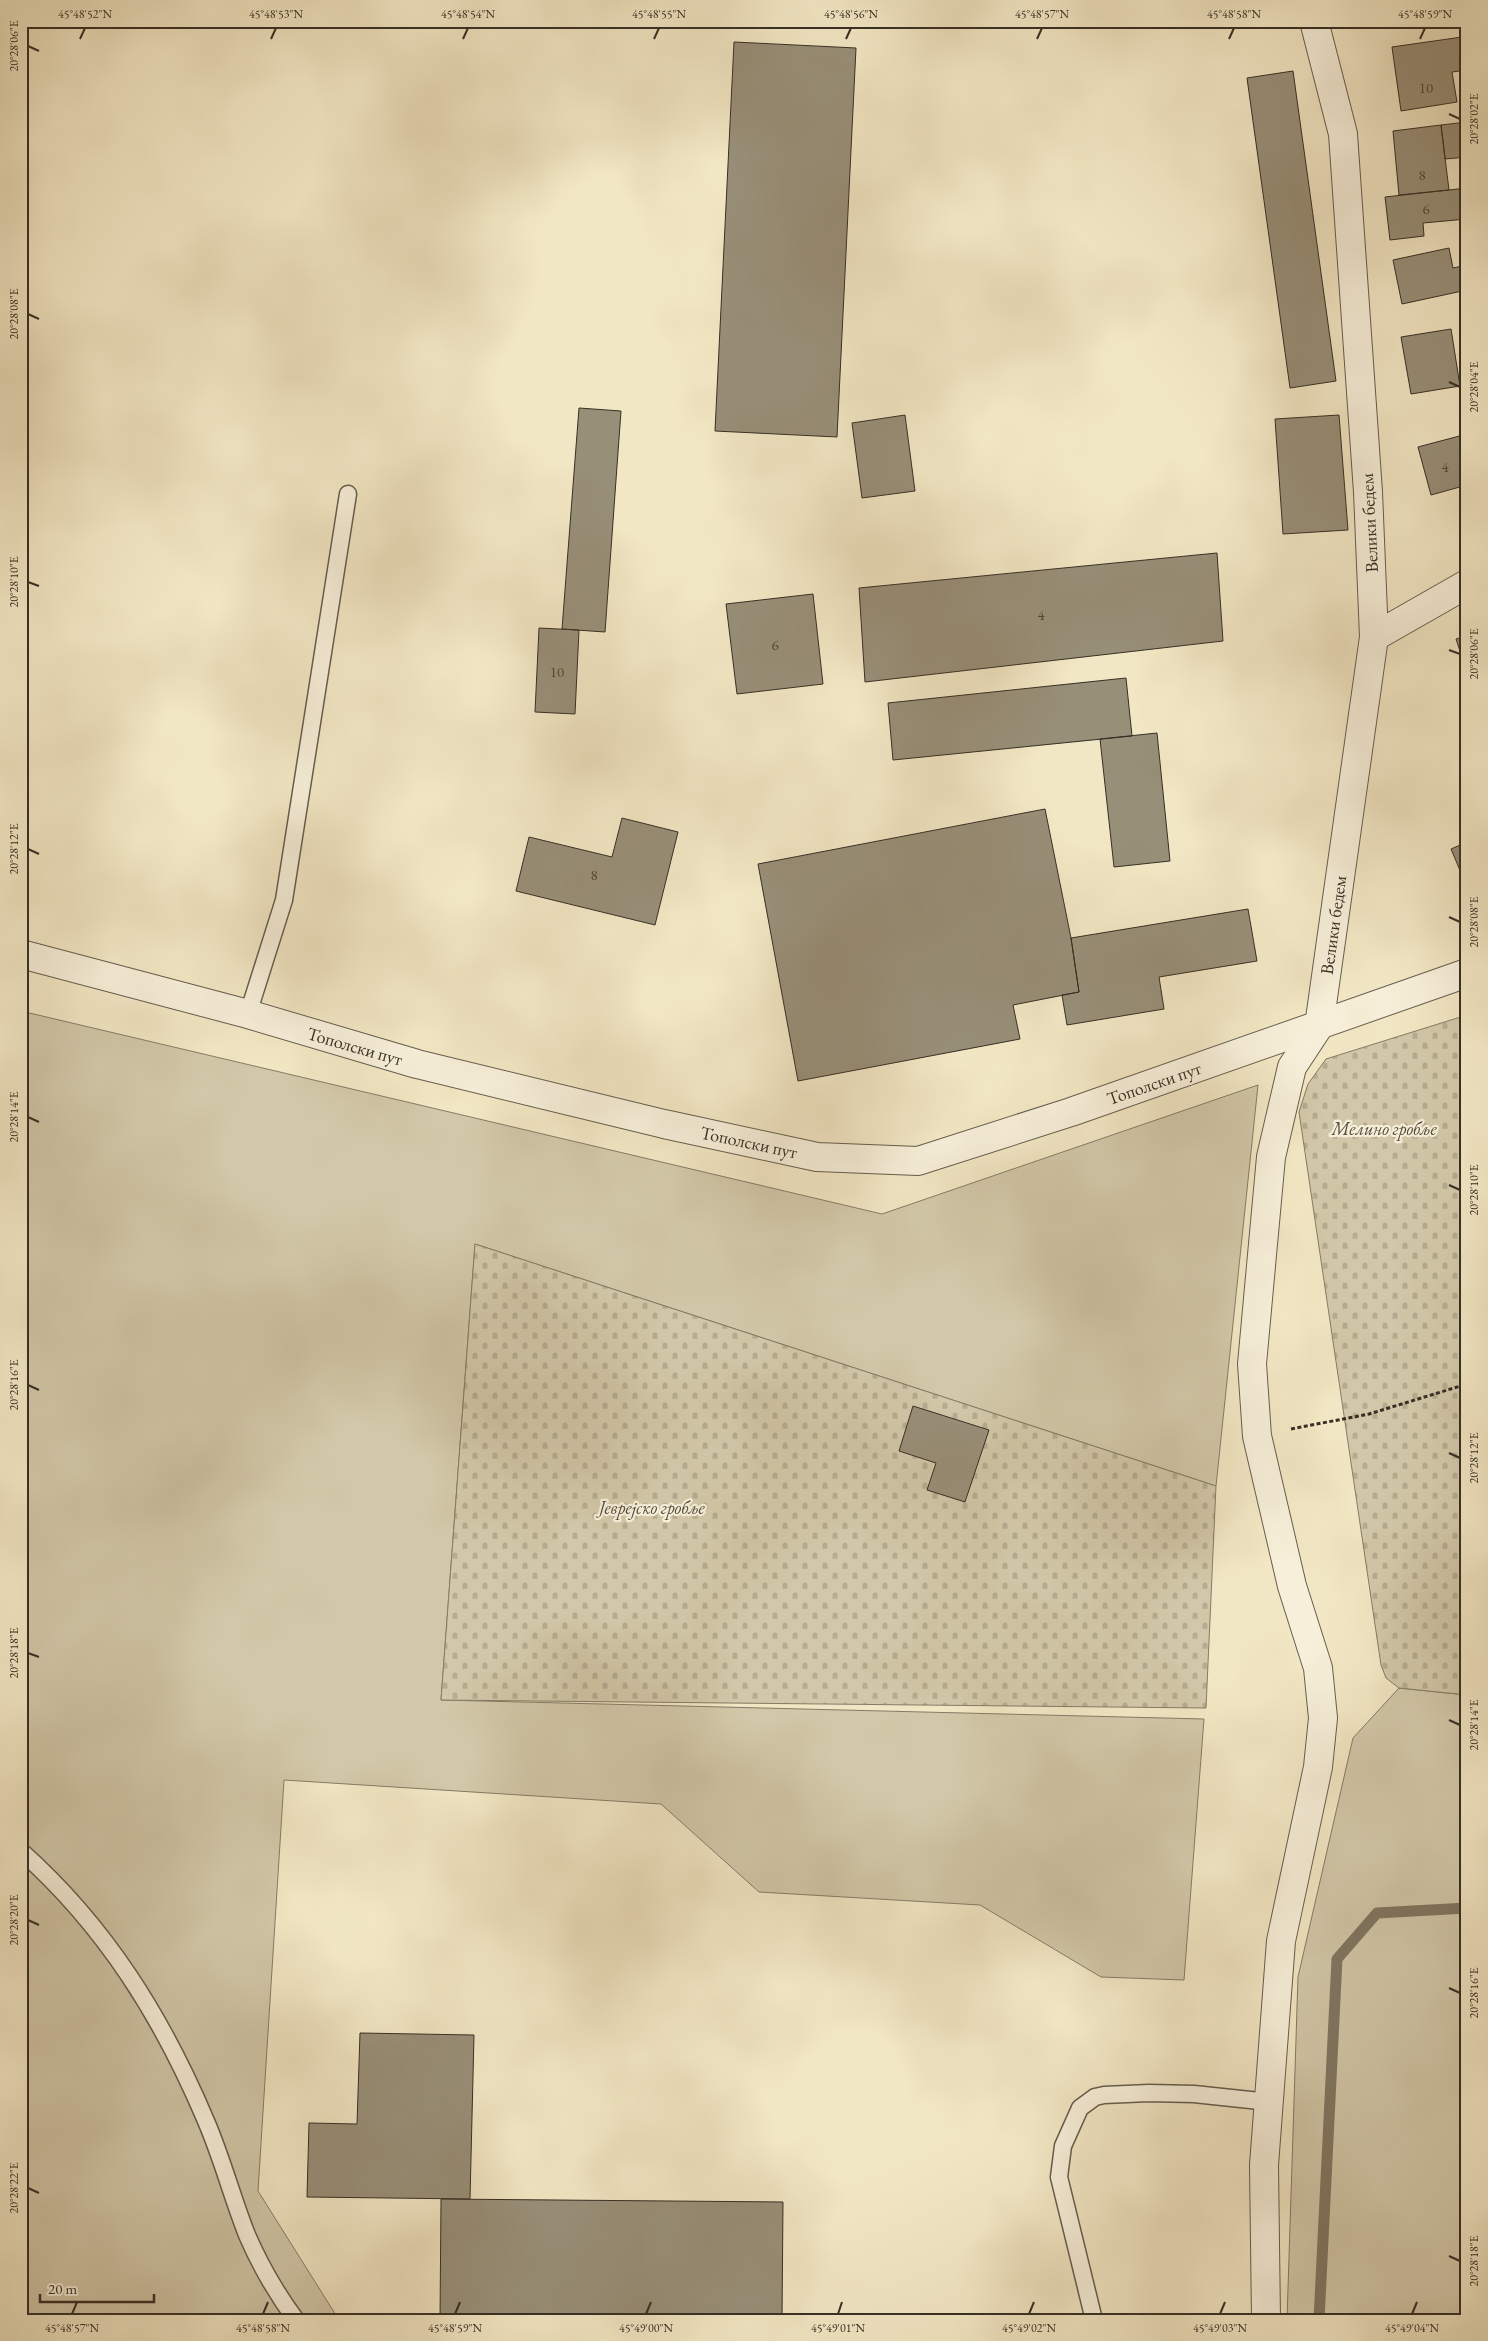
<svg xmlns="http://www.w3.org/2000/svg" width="1488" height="2341" font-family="'EB Garamond',serif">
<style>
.green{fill:#d2c8a9;stroke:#847c67}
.cemetery{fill:url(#cemetery-stones);stroke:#847c67}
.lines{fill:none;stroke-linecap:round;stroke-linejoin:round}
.stream{stroke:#817864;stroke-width:11}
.building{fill:#988f78;stroke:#372f25}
.service-casing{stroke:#665d4d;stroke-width:19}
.minor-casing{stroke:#665d4d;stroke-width:30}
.tertiary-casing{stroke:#665d4d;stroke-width:30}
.path{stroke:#372f25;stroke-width:3;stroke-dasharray:4 2.5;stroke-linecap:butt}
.service{stroke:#f7efd9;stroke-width:16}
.minor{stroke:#f7efd9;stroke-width:28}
.tertiary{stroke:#f7efd9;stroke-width:28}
.ticks{fill:none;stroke:#372f25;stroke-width:2}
.labels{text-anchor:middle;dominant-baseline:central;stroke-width:4.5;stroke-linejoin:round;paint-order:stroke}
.number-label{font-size:15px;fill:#4f473a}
.street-label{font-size:18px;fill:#372f25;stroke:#f7efd9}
.park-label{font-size:18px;font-style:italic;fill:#564e3f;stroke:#f7efd9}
.neatline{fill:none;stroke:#372f25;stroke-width:2}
.ticks-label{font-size:12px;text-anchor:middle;fill:#372f25}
</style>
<defs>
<pattern id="cemetery-stones" width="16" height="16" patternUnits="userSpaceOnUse" patternTransform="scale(1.25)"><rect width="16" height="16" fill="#d2c8a9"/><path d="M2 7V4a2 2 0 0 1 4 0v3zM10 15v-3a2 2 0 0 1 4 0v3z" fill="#b5ac91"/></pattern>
</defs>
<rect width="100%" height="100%" fill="#f2e7c4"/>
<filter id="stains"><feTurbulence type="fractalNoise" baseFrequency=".004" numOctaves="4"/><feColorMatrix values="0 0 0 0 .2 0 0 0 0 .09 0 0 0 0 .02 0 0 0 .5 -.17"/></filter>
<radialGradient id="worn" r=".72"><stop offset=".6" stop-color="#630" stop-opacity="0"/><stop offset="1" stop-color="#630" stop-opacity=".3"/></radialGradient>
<path class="green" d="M21,1011L882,1214L1258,1085L1216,1486L475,1244L441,1700L1204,1719L1184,1980L1101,1977L980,1905L759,1892L661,1804L284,1780L258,2191L339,2320H21Z
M1399,1688L1467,1695V2320H1287L1298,1977L1353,1738Z"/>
<path class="cemetery" d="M1467,1015V1695L1399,1688L1386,1678L1381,1665L1299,1112L1308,1084L1326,1059Z
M475,1244L1216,1486L1206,1708L441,1700Z"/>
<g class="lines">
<path class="stream" d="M1319,2320L1337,1959L1377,1913L1467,1908"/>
</g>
<path class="building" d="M1462,37L1467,70L1452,72L1457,102L1401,111L1392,47Z
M734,42L856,48L837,437L715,431Z
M1293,71L1336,381L1290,388L1247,78Z
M1467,122V157L1445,159L1441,125Z
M1441,125L1449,190L1399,195L1393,131Z
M1467,188V219L1423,223L1424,236L1390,240L1385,197Z
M1449,248L1453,268L1467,265V290L1402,304L1393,260Z
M1451,329L1460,386L1411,394L1401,337Z
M579,408L621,411L605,632L562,629Z
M905,415L915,491L862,498L852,423Z
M1339,415L1348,530L1283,534L1275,419Z
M1467,434V485L1431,495L1418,447Z
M1217,553L1223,641L865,682L859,588Z
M813,594L823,684L737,694L726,604Z
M539,628L579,630L575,714L535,712Z
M1467,636V672L1456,639Z
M1126,678L1132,736L893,760L888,703Z
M1157,733L1170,861L1114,867L1100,739Z
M1045,809L1071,938L1079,992L1013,1005L1020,1039L798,1081L758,864Z
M622,818L678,832L655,925L516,891L529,837L612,857Z
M1467,842V887L1451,849Z
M1248,909L1257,961L1159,977L1164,1009L1067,1025L1062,995L1079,992L1071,938Z
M913,1406L989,1430L965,1502L927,1490L936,1463L899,1451Z
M360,2033L474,2035L470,2199L307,2197L309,2123L357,2124Z
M441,2199L783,2202L782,2320H440Z"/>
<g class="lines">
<defs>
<path id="service" d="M248,1014L284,900L348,494
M21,1851C106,1927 162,2017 206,2121C222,2158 232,2197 247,2235C260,2265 276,2293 296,2320
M1094,2320L1059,2177L1063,2146L1080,2108L1095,2097L1104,2095L1149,2093L1194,2094L1269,2102"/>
<path id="minor" d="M1374,637L1467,584
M1266,2320L1264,2165L1281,1941L1318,1767L1323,1718L1318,1668L1292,1586L1257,1436L1252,1364L1271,1157L1292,1067L1319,1026L1374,637L1368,492L1343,134L1314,21"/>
<path id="tertiary" d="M21,954L248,1014L417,1064L664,1124L817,1157L918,1161L1071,1112L1467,973"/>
</defs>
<use href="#service" class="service-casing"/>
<use href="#minor" class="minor-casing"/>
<use href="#tertiary" class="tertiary-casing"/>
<path class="path" d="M1291,1429L1369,1414L1467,1384"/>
<use href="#service" class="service"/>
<use href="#minor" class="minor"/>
<use href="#tertiary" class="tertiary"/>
</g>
<path class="ticks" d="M80,39L85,28M271,39L276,28M463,39L468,28M654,39L659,28M846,39L851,28M1037,39L1042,28M1229,39L1234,28M1420,39L1425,28M28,46L39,51M1449,114L1460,119M28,314L39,319M1449,382L1460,387M28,582L39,586M1449,650L1460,654M28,849L39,854M1449,917L1460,922M28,1117L39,1122M1449,1185L1460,1190M28,1385L39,1390M1449,1453L1460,1458M28,1653L39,1657M1449,1720L1460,1725M28,1920L39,1925M1449,1988L1460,1993M28,2188L39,2193M1449,2256L1460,2261M72,2314L77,2302M263,2314L268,2302M455,2314L460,2302M646,2314L651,2302M838,2314L842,2302M1029,2314L1034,2302M1220,2314L1225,2302M1412,2314L1417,2302"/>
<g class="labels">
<g class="number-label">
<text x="1426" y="87">10</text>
<text x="1422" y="174">8</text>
<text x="1426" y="208">6</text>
<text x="1445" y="466">4</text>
<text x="1041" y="614">4</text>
<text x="775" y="644">6</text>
<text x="557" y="671">10</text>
<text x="594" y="874">8</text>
</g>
<g class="street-label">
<text transform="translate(1369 523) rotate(-93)">Велики бедем</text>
<text transform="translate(1333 925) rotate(-82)">Велики бедем</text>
<text transform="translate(355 1046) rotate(16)">Тополски пут</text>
<text transform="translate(1154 1083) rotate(-19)">Тополски пут</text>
<text transform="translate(749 1142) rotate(12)">Тополски пут</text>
</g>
<g class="park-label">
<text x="1384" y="1128">Мелино гробље</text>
<text x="652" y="1507">Јеврејско гробље</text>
</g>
</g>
<rect width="1488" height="2341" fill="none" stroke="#f2e7c4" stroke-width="55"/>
<path d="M40 2294v8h114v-8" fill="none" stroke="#372f25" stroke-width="2.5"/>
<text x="48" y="2294" font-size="15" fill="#372f25" stroke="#f7efd9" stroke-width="4" paint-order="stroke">20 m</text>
<rect x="28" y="28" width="1432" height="2286" class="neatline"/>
<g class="ticks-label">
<text x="85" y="18">45°48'52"N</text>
<text x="276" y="18">45°48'53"N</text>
<text x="468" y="18">45°48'54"N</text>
<text x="659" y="18">45°48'55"N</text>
<text x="851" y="18">45°48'56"N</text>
<text x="1042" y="18">45°48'57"N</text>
<text x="1234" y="18">45°48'58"N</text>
<text x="1425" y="18">45°48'59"N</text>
<text transform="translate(14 46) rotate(-90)" y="4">20°28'06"E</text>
<text transform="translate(1474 119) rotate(-90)" y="4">20°28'02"E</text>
<text transform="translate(14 314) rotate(-90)" y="4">20°28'08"E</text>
<text transform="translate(1474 387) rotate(-90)" y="4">20°28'04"E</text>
<text transform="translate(14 582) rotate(-90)" y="4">20°28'10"E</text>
<text transform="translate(1474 654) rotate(-90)" y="4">20°28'06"E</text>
<text transform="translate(14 849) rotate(-90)" y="4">20°28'12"E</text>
<text transform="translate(1474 922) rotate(-90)" y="4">20°28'08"E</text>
<text transform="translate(14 1117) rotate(-90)" y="4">20°28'14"E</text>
<text transform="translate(1474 1190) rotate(-90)" y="4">20°28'10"E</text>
<text transform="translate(14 1385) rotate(-90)" y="4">20°28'16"E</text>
<text transform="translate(1474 1458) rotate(-90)" y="4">20°28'12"E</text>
<text transform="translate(14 1653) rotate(-90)" y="4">20°28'18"E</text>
<text transform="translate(1474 1725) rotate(-90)" y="4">20°28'14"E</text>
<text transform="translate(14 1920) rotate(-90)" y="4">20°28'20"E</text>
<text transform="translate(1474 1993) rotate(-90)" y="4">20°28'16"E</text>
<text transform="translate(14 2188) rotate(-90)" y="4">20°28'22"E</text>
<text transform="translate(1474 2261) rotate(-90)" y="4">20°28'18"E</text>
<text x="72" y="2332">45°48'57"N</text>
<text x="263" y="2332">45°48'58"N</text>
<text x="455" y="2332">45°48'59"N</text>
<text x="646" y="2332">45°49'00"N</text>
<text x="838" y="2332">45°49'01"N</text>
<text x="1029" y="2332">45°49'02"N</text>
<text x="1220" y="2332">45°49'03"N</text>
<text x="1412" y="2332">45°49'04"N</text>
</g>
<rect width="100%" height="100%" filter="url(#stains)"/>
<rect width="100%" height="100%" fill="url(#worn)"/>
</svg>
